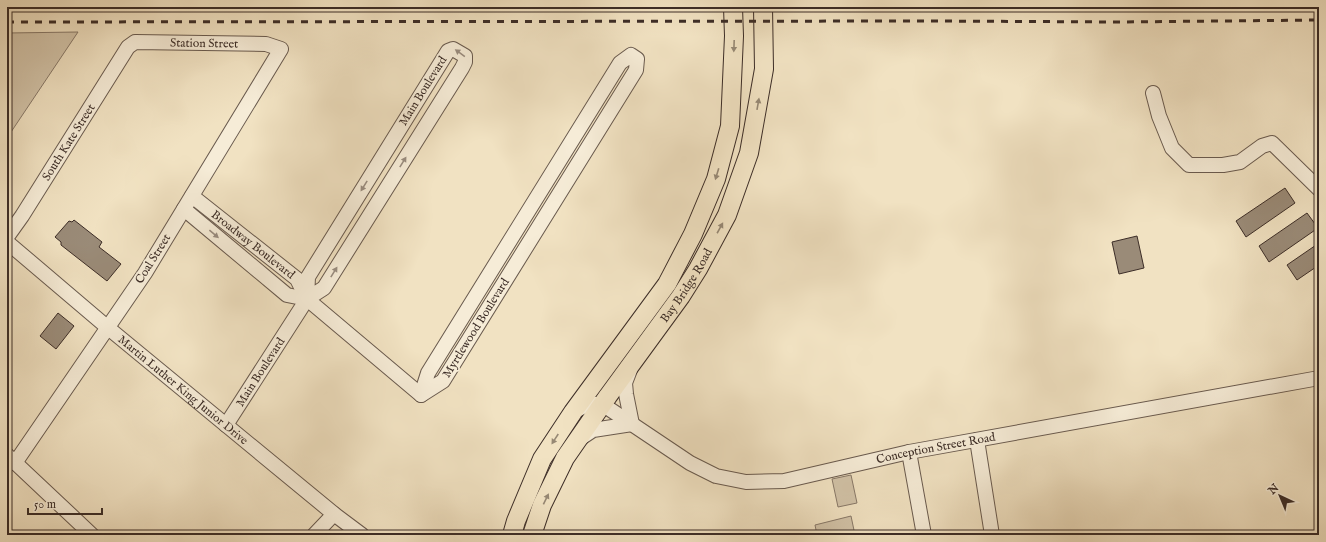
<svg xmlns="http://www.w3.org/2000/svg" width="1326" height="542" font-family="'IM FELL English',serif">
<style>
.green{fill:#d2c3a8;stroke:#877868}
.building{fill:#9a8b78;stroke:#3c2d27}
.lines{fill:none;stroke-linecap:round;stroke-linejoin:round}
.minor-casing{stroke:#695a4e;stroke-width:16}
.major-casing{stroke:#3c2d27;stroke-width:20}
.minor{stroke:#f6ecd7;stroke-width:14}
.major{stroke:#f1e2c2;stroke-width:18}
.rail{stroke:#3c2d27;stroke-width:3;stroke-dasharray:7 7;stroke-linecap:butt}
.oneway{fill:#968874}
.oneway2{fill:#998c7f}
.labels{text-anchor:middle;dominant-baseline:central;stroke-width:3.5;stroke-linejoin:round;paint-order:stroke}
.street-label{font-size:12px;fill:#3c2d27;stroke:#f6ecd7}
</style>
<rect width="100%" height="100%" fill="#f1e2c2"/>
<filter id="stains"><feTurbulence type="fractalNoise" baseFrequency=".005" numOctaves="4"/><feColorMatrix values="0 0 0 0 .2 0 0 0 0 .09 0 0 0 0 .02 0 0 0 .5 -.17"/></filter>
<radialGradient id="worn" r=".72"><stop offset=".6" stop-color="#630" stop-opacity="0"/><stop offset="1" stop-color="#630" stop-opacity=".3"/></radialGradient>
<path class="green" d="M78,32L7,138V33Z
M851,475L857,503L838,507L832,479Z
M851,516L855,535H817L815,525Z"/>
<path class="building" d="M1285,188L1295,203L1246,237L1236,221Z
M1307,213L1318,228L1269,262L1259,246Z
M74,220L102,242L99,247L121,264L107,281L61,245V242L55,237L69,221L72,222Z
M1137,236L1144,268L1119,274L1112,242Z
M1319,243V265L1297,280L1287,265Z
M58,313L74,326L56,349L40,336Z"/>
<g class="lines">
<defs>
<g id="minor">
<path d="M631,55L637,59L636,70L443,381L421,395L428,373L620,63Z"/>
<path d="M1153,93L1159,116L1172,148L1189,165H1223L1240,162L1262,146L1272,143L1319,189"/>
<path id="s1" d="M192,196L297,279L307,299L421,395"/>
<path d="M184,209L287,295L307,299"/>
<path id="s2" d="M7,237L22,216L128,47L135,42L266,44L281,49L145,273L15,463"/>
<path id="s3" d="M7,242L107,327L334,514L362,535"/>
<path id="s4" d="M573,412L588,404H602L690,463L716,476L746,482L784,481L909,452L1319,378"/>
<path id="s5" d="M226,425L307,299L324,288L462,68L465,62V56L453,49L448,51L308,277L307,299"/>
<path d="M581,438L593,430L632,424L626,394L625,383L630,370"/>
<path d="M977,440L992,535"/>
<path d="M909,452L924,535"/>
<path d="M7,455L92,535"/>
<path d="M314,535L334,514"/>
</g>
<g id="major">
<path d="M512,535L516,521L542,459L573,412L667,284L693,234L716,179L730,126L734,36L733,7"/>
<path id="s6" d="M532,535L542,505L565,458L608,396L681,296L698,269L727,215L749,153L764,69L763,7"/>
</g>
</defs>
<use href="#minor" class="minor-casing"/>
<use href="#major" class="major-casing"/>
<use href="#minor" class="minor"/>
<use href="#major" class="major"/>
<path class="rail" d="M7,22L935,21L1121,22L1319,20"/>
</g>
<defs><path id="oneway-solid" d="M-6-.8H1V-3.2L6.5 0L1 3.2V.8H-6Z"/></defs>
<g class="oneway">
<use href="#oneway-solid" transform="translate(734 46) rotate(92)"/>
<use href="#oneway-solid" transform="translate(758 104) rotate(-80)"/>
<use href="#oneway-solid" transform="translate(717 174) rotate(107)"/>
<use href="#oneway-solid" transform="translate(720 228) rotate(-61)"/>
<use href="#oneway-solid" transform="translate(555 439) rotate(123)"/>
<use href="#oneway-solid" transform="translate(546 499) rotate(-64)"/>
</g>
<g class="oneway2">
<use href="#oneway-solid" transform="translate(460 53) rotate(-144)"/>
<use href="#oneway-solid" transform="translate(403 162) rotate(-58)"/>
<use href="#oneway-solid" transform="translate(364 186) rotate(122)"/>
<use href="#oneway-solid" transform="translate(214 234) rotate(40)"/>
<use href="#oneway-solid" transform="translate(334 272) rotate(-58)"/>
</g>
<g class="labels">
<g class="street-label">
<text stroke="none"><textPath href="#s2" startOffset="303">Station Street</textPath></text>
<text transform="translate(423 91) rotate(-58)">Main Boulevard</text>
<text stroke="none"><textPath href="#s2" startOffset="113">South Kate Street</textPath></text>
<text stroke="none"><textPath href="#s1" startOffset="78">Broadway Boulevard</textPath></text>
<text transform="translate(153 259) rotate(-58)">Coal Street</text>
<text stroke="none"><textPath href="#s6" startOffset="295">Bay Bridge Road</textPath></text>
<text transform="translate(476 328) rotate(-58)">Myrtlewood Boulevard</text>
<text stroke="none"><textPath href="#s5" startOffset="63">Main Boulevard</textPath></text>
<text stroke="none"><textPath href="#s3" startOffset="230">Martin Luther King Junior Drive</textPath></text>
<text stroke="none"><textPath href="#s4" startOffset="390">Conception Street Road</textPath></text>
</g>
</g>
<rect width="1326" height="542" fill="none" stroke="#f1e2c2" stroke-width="24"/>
<rect x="8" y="8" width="1310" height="526" fill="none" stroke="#3c2d27" stroke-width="2"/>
<rect x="12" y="12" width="1302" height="518" fill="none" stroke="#3c2d27"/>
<g transform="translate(1280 496) rotate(316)" stroke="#f6ecd7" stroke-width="3" paint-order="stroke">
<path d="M0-3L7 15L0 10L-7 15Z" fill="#3c2d27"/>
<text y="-6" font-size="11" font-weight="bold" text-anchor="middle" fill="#3c2d27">N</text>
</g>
<path d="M28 508v6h74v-6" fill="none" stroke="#3c2d27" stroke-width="2"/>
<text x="34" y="508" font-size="12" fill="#3c2d27" stroke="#f6ecd7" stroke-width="3" paint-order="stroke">50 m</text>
<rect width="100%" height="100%" filter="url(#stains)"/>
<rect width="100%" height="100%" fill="url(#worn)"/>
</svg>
